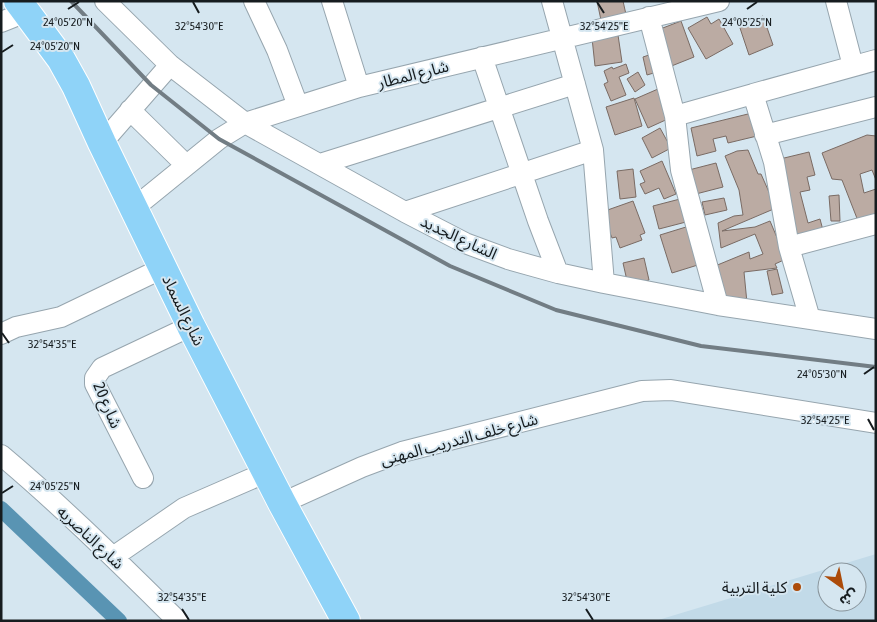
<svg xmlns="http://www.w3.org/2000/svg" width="877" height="622" font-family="'Asap Condensed','Noto Sans Arabic',sans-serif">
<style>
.built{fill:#c2dae8;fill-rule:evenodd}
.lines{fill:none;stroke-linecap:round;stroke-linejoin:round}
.canal{stroke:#5994b3;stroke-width:16}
.building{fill:#bbaba3;stroke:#7a6b64}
.minor-casing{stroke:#96a5ae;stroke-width:22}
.highway-casing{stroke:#fff;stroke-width:30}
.minor{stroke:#fff;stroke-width:20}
.highway{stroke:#8fd3f8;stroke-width:28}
.rail{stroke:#727d84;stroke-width:4}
.ticks{fill:none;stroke:#161c1f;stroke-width:2}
.poi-dot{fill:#ac4b09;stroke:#d5e6f0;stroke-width:2}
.labels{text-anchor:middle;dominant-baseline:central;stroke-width:4;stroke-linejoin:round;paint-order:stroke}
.street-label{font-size:16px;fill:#161c1f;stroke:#d5e6f0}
.poi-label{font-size:16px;fill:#161c1f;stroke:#d5e6f0;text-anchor:end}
.ticks-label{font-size:12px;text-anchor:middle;fill:#161c1f;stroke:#d5e6f0;stroke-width:4;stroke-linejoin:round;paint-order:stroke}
</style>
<rect width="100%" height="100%" fill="#d5e6f0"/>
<path class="built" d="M876,554V621H655ZM827,572H857V602H827Z"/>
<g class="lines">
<path class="canal" d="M1,509L119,621"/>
</g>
<path class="building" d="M597,1H623L627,19L602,25Z
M763,16L773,45L749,55L739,25Z
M707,17L711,24L719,19L733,44L706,59L688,28Z
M681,21L694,57L669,67L655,31Z
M618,35L622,62L595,66L592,38Z
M652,54L657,72L647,75L643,57Z
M626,64L629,73L619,77L626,95L611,101L604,84L608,82L604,71L612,67L613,69Z
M638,72L645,85L635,92L627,79Z
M658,89L670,118L648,128L635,99Z
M634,98L642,126L615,135L606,107Z
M752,113L757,136L728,143L726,136L713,139L716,151L697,156L691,128Z
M660,128L671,148L652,158L642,138Z
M867,135L876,136V180L872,170L860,174L864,193L876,189V220L860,226L842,180L832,179L822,153Z
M748,150L758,174H761L776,208L722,231L755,227L770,221L786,259L775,264L777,268L744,272L747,303L719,300L715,266L749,252L750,259L763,254L755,234L721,248L718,223L734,216L743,215L739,190L725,156L737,151Z
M809,152L815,175L807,177L810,190L800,192L808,223L820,219L824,234L793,242L780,159Z
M662,161L676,194L664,199L659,188L645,194L640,184L645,182L640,171Z
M716,163L723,187L692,195L685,171Z
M633,169L636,197L620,199L617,171Z
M839,195L840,221H831L829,196Z
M724,198L727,210L705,215L702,202Z
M680,199L686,222L659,229L653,206Z
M633,201L645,233L640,235L642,240L620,248L616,237L612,238L602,212Z
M686,227L701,264L672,273L660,235Z
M644,258L649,280L628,285L623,263Z
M777,269L783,293L772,295L767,271Z"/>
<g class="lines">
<defs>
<path id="minor" d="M105,1L170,65L245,123L405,212L465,243L508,259L558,273L604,283L718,305L876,329
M254,1L277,50L298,106
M332,1L359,87
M552,1L593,150L604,283
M836,1L853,66
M649,17L675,116L681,170L718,305
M1,22L26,12
M482,57L538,221L558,273
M130,110L186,165
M675,116L753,94
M765,135L876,107
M102,143L170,65
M320,164L575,84
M134,208L219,139L245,123L359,87L719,1
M405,212L593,150
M789,247L876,224
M810,319L789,247L774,162L753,94L876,60
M1,334L16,327L61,317L163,268
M1,455C63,507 120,564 178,621
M143,478L95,384V378L102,368L191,326
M282,503L362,467L402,452L642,391L671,390L876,423
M113,557L184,508L267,472"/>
<path id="highway" d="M18,1L61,59L76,86L102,143L191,326L282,503L346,621"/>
</defs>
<use href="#minor" class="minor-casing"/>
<use href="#highway" class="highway-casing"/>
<use href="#minor" class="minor"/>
<use href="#highway" class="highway"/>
<path class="rail" d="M71,1L151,85L219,139L450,266L556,310L701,346L876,367"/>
</g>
<path class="ticks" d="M193,2L199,13M597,2L604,13M68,9L79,2M747,9L757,2M2,52L13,45M2,333L9,343M864,374L874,367M868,419L874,430M2,493L13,486M182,609L189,620M586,609L593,620"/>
<circle class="poi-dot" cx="797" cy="587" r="5"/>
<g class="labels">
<g class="street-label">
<text transform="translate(413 74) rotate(-14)">شارع المطار</text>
<text transform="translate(459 237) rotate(25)">الشارع الجديد</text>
<text transform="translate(184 310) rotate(64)">شارع السماد</text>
<text transform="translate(108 405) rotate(67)">شارع 20</text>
<text transform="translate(459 439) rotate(-15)">شارع خلف التدريب المهنى</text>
<text transform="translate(91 537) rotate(43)">شارع الناصريه</text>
</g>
<g class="poi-label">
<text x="787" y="587">كلية التربية</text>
</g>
</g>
<g class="ticks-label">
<text x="68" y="26">24°05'20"N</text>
<text x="747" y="26">24°05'25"N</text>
<text x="199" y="30">32°54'30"E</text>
<text x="604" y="30">32°54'25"E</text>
<text x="55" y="50">24°05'20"N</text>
<text x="52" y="348">32°54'35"E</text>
<text x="822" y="378">24°05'30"N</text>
<text x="825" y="424">32°54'25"E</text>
<text x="55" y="490">24°05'25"N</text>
<text x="182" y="601">32°54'35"E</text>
<text x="586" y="601">32°54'30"E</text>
</g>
<rect width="877" height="622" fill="none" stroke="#161c1f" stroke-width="5"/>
<g transform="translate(842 587) rotate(147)"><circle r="24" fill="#d5e6f0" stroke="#89959c"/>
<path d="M0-4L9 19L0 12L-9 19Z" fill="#ac4b09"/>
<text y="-8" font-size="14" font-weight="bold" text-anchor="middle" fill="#161c1f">ش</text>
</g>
</svg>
